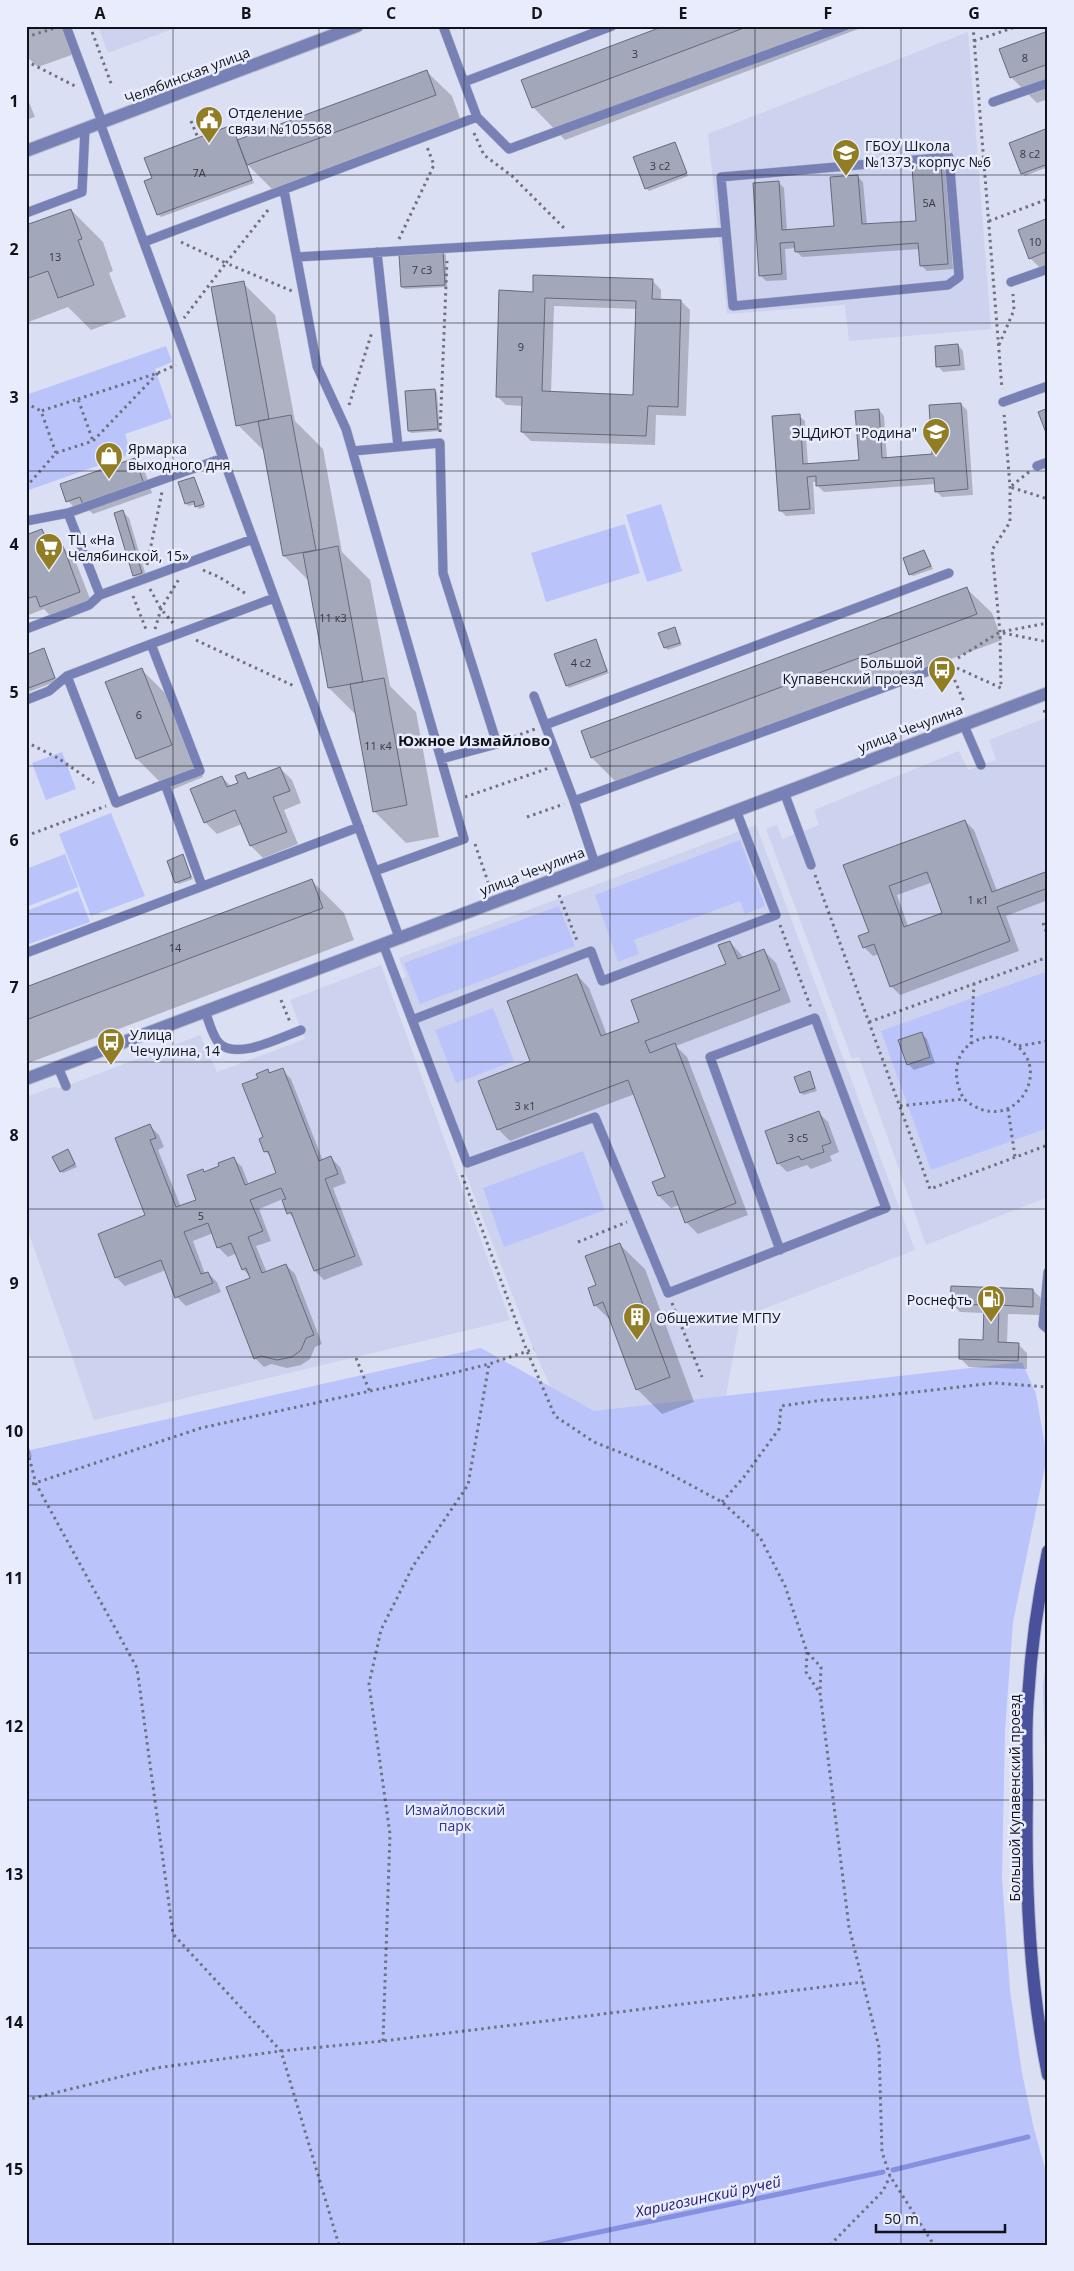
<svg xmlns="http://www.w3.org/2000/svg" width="1074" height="2271" font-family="'Open Sans',sans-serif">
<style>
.built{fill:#cdd3ee}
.green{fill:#bac4fa}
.shadow{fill:#0003;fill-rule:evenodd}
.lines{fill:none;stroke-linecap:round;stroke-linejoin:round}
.stream{stroke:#8591e0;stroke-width:5}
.building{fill:#a2a7ba;stroke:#666a7c;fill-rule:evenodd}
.lane-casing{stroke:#b6bacc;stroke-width:10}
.street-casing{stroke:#b6bacc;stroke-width:14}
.secondary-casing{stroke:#b6bacc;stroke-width:14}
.path{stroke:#6e717e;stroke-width:3;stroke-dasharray:2.5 4;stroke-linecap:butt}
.lane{stroke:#7881b5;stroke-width:9}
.street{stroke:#7881b5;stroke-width:12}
.secondary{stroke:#49519c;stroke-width:12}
.grid{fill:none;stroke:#11131a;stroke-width:1;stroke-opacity:0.55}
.labels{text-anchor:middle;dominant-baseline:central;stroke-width:5;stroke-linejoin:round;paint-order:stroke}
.number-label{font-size:11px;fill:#353842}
.street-label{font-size:14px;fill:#11131a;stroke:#e9ecfd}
.poi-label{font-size:14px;fill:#11131a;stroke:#e9ecfd;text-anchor:start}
.park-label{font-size:14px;fill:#31338d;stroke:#e9ecfd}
.neighbourhood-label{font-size:15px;font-weight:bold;fill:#11131a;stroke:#e9ecfd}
.water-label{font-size:15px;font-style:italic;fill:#1f1771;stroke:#e9ecfd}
.neatline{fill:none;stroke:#11131a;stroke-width:2}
.grid-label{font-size:16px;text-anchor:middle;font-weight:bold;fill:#11131a}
</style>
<rect width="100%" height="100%" fill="#dadff3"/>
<path class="built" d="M98,26H181L108,53Z
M968,32L991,329L849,341L845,305L727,314L708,134Z
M1048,717V1197L926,1245L859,1057L852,1059L766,829L777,825L782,839L819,825L814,810L959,751L968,770L996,760L989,740Z
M756,825L915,1250L740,1318L724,1407L720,1415L561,1411L529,1338L392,982L406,977L399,958Z
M381,965L510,1320L94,1420L26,1225V1097L53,1087L61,1088L200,1035L217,1072L305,1039L290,1000Z"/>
<path class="green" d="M166,346L172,362L155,369L172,418L125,434L131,454L26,491V395Z
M661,504L682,571L647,582L626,515Z
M625,524L640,573L546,602L531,553Z
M62,752L76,789L46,800L32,763Z
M111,813L145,896L91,916L59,834Z
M740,840L765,906L745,914L740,901L634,940L639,954L618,962L595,895Z
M65,854L78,887L26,907V869Z
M78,891L90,922L26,945V911Z
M559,906L575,946L420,1004L404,963Z
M1048,971V1128L931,1170L881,1031Z
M493,1008L514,1061L456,1083L435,1030Z
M583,1151L605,1210L504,1247L483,1188Z
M481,1348L594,1411L1022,1362L1036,1394L1047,1457L1013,1622L1005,1731L1002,1878L1010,1990L1022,2073L1034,2129L1048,2179V2245H26V1451Z
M1048,1647V1851L1043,1687Z"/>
<path class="shadow" d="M26,26H67L77,53L38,67L26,56Z
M667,26H866L565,140L533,107Z
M1048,32V99L1037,103L1012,78L1001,50Z
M426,71L452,96L461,121L273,190L247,164L254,183L161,217L158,214L153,179L231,127L238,141Z
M26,95L35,117L26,120Z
M1048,129V167L1025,176L1022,173Z
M674,143L688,176L649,191L646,188Z
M940,166L946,172L953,269L927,271L921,265L920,249L802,257L796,251V248L785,249L787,280L766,281L760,275L778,182L784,188L787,231L835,228L857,176L863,182L867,225L917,222Z
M71,210L103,242L113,271L109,273L126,317L91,330L68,307L26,323V226Z
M1048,220V276L1030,258Z
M443,252L446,255L447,287L405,289L402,287Z
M652,280L661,290V300L681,301L690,310L686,416L656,415L655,445L531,441L522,432L523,406L506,405L497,396L534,293ZM554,306L637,309L634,396L551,393Z
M243,283L275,315L295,421L323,449L342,552L370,580L390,686L416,712L439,837L406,843L374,811L356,715L329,688L310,582L284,556L265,452L238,425Z
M958,345L963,351L965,370L943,372L938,366Z
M435,390L437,393L440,431L411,433L409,430Z
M961,404L967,410L973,495L942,497L936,491L935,484L824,492L818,486L817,482H813L815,514L786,516L780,510L799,416L805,421L808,465L860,461L879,410L884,416L887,459L934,456Z
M135,460L144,469L152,493L93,514L86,507L77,510L68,501Z
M194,478L205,507L199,509L196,504L189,506L186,504L179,483Z
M123,512L129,518L147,579L140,581L134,575Z
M42,530L54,543L57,550L63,548L75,560L92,604L53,619L44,609L26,616V536Z
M924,551L933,569L913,576L910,574Z
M966,588L992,613L1002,640L617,783L592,758Z
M675,628L682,645L668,650L665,648Z
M595,641L609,673L569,688L567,685Z
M43,650L57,681L26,693V656Z
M141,669L174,702L203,777L169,791L137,759Z
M280,768L292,780L301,803L284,810L298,844L263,858L251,846L242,824L217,834L205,822L222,777L232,787L240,783L245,774L251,780Z
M965,821L974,830L997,891L1048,872V900L1006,916L1019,951L900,995L891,986L879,954L873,956L864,947L870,933L845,866ZM933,882L944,913L908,926L897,895Z
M183,856L193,879L179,884L176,882Z
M312,881L344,913L354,940L26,1064V988Z
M730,942L744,958L764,951L776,963L791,1002L676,1046L687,1057L748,1215L698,1234L686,1222L679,1205L671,1208L659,1196L654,1182L667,1177L635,1094L510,1141L498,1129L577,975L589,988L607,1035L641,1023L727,964Z
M921,1033L927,1039L935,1063L914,1070L908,1064Z
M282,1070L291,1079L323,1161L331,1158L340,1167L346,1183L333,1188L363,1265L324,1280L315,1271L295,1220L289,1213L283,1199L259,1209L271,1241L256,1246L267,1273L286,1265L295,1274L322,1344L315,1347L310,1359L301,1365L287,1368L271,1364L264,1367L255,1358L252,1279L243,1269L237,1253L228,1257L218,1247L213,1233L193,1241L205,1274L208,1273L217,1282L221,1292L186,1306L177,1297L166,1270L125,1286L116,1277L147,1216L150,1126L159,1135L164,1147L158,1150L181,1207L198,1200L203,1170L206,1173L220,1167L233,1158L242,1167L249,1185L278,1174L272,1158L265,1151L260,1079L267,1071L271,1074Z
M809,1073L817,1091L803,1095L801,1092Z
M819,1113L828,1122L839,1152L830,1156L832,1161L811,1169L807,1165L787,1172L778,1163Z
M68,1151L77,1167L63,1173L61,1171Z
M619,1244L645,1269L694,1402L662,1414L637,1389L612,1322L595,1305L598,1286Z
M1033,1290L1042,1299L1041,1315L1008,1314L1007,1343L1018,1344L1027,1353V1369L969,1367L960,1358L984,1341L985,1313L960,1312L951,1303Z
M26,1437L32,1457L26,1458Z"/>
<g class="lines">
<path class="stream" d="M893,2170L1028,2137
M538,2245L883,2172"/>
</g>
<path class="building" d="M664,26H749L532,108L521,80Z
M1048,31V64L1010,78L999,49Z
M427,70L436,95L247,165L237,140Z
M232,125L252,180L157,215L144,181L152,178L144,158Z
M1048,128V164L1021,174L1009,143Z
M675,142L687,173L645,189L633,157Z
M941,165L948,264L920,266L918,243L795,252L794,242L780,243L782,274L759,276L753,183L779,181L782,230L834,226L830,177L858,175L862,224L916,221L912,167Z
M71,209L82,239L78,240L94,285L58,298L48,271L26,279V225Z
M1048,218V251L1029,259L1018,230Z
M443,251L445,285L401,287L399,254Z
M533,275L653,279L652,299L681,300L678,407L648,406L646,436L521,432L522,397H496L499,290L533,292ZM545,298L636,301L633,395L542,391Z
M244,281L269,419L236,426L211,287Z
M958,344L960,365L936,367L935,346Z
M435,389L438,429L408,431L405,391Z
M961,403L968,489L935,492L934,478L816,486V476L807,477L810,509L779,511L772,416L800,414L803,464L859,460L855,411L879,409L882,458L932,454L929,405Z
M1048,408V438L1038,412Z
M291,415L316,550L283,556L258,421Z
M135,458L144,484L83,505L80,497L66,502L60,484Z
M194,477L204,504L195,507L194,501L185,504L178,482Z
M123,510L142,573L133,576L114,513Z
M42,529L50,551L63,546L80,592L40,607L36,596L26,599V535Z
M338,546L363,682L328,688L303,553Z
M924,550L931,566L909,575L903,558Z
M967,587L977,614L591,758L581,731Z
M675,627L680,643L664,648L658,633Z
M596,639L607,671L566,686L554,654Z
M44,648L55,678L26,689V655Z
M142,668L172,745L136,759L105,682Z
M384,678L407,805L373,812L350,684Z
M280,767L290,791L273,797L287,832L250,846L235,810L204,823L190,789L222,776L227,787L238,783L235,776L245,772L248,779Z
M965,820L992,892L1048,871V888L997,907L1010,941L890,987L874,944L863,948L858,936L869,932L843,865ZM927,872L942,913L904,927L889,886Z
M183,854L191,877L175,883L167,861Z
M312,879L323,908L26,1020V987Z
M730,941L738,959L764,949L780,990L645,1041L650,1053L675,1043L736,1203L685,1223L673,1191L658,1196L652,1182L665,1177L628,1080L497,1130L478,1081L530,1061L507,1001L577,974L601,1036L639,1022L631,1000L726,964L718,945Z
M922,1032L930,1057L907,1065L898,1040Z
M283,1068L319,1161L331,1156L338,1174L325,1179L355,1256L314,1271L291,1212L287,1214L282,1200L286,1199L281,1188L250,1200L263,1231L248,1237L262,1273L286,1264L314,1335L306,1338L301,1350L292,1357L277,1360L261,1356L254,1359L226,1287L250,1278L246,1268L242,1270L231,1243L217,1248L208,1223L184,1232L201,1274L208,1272L213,1283L175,1298L161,1260L115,1278L98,1234L145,1215L115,1138L150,1124L156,1138L150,1140L176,1207L196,1200L187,1175L203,1169L204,1172L219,1166L218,1163L234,1157L245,1185L276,1173L268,1151L264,1152L259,1139L263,1137L242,1084L258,1078L256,1074L268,1069L269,1073Z
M810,1071L815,1088L800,1093L794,1077Z
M819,1111L831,1143L822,1146L824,1152L801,1160L799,1156L777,1164L765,1131Z
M68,1149L75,1164L60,1172L52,1157Z
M620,1243L670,1377L636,1390L603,1302L594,1306L588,1288L596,1285L585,1256Z
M951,1286L1033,1289V1307L999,1305L998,1342L1019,1343L1018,1361L959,1359V1339L983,1340L984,1305L950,1304Z"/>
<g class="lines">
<defs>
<path id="lane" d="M66,26L102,122
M443,26L477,117L509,149L845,26
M464,82L612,26
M993,102L1048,83
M100,123L399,937
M949,157L959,277L948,285L733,306L721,177Z
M284,190L317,366L346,429L464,839L375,871
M26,213L82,192L85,129
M144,242L477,117
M377,252L398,446
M297,257L726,232
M1011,282L1048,269
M1003,402L1048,386
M353,451L440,443L443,573L497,744L441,759
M1037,466L1048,462
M68,513L100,595L253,539
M26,521L68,513L223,458
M26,629L89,605L100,595
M151,644L67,676L116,803L165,784
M534,696L545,725
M26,700L49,691L67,676
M963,723L981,765
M784,792L811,865
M574,801L948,664
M595,864L574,801L545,725L949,573
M202,886L165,784L200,771L151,644L274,598
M383,944L467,1163L595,1117L668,1293L886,1208L815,1018L710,1057L780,1250
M26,953L359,827
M205,1011C209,1021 212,1036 219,1043C236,1061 282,1037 301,1030
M412,1020L591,951L602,981L776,915L736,810
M58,1067L66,1086
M1048,1272L1043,1325L1048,1329"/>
<path id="street" d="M26,151L357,26
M26,1079L1048,693"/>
<path id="secondary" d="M1048,1551C1038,1599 1031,1648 1028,1698C1025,1729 1027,1761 1027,1792C1025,1887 1029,1983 1048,2075"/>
</defs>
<use href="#lane" class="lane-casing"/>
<use href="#street" class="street-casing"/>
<use href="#secondary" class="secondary-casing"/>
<path class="path" d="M90,26L112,86
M973,26L1002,389
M26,37L55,28
M974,41L1018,26
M26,61L75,86
M191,121L198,138
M474,133L484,155L512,176L565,229
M268,210L226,263L292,291
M989,221L1048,199
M399,239L434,165L427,147
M181,242L226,263L184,318
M999,345L1014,310L1013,294
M158,373L176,365
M26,403L41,411
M349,405L372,332
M440,432L447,261
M56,453L41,411L78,399L93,441
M1029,472L1010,487L1048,499
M26,487L56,453L93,441L158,373L78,399
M147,565L162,492
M203,570L219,577L248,595
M150,589L161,609L173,623
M133,596L147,632
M155,629L161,609L179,579
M1003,633L1048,642
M196,640L294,686
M958,658L1000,632L1048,623
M957,668L1001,688L1000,632L992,550L1010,522V487L1004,413
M952,674L964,702
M1044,710L1048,720
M508,739L535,729
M26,742L58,758L94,783
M465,797L549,768
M527,817L564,804
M26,836L106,806
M475,844L488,882
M815,875L930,1189L1048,1145
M559,895L578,943
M1043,923L1048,936
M780,925L811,1008
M281,1000L290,1022
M869,1022L1048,957
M971,1044L974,983
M1019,1046L1048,1041
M900,1106L964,1099C1012,1140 1055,1070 1014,1044C1006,1039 999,1037 989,1037C956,1041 949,1074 964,1099
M1008,1109L1015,1157
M462,1175L527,1351L555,1416L594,1442L657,1467L722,1502L760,1537L785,1586L807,1652L821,1667L820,1693L849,1927L879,2047L882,2152L890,2176L934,2245
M578,1242L627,1222
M672,1303L702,1377
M356,1358L370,1392
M26,1445L36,1484L137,1668L173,1934L281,2051L339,2245
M26,1486L201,1428L457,1372L489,1364L534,1349
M722,1502L744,1477L779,1429L781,1406L823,1400L862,1398L994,1383L1048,1387
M807,1652L806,1672L819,1692
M383,2041L390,1834L369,1684L381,1630L413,1566L468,1485L489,1364
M26,2100L156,2068L281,2051L383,2041L863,1982
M830,2245L883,2191L890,2176"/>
<use href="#lane" class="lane"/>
<use href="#street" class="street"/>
<use href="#secondary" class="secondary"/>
</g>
<path class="grid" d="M173,26V2245M319,26V2245M464,26V2245M610,26V2245M755,26V2245M901,26V2245M26,175H1048M26,323H1048M26,471H1048M26,618H1048M26,766H1048M26,914H1048M26,1062H1048M26,1209H1048M26,1357H1048M26,1505H1048M26,1653H1048M26,1800H1048M26,1948H1048M26,2096H1048"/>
<defs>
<symbol id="civic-pin" viewBox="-11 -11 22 30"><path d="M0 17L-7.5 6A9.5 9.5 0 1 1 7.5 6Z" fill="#917d24" stroke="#e9ecfd"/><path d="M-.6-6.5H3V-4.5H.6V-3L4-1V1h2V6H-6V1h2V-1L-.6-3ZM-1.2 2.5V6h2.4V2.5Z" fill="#fff"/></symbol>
<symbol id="school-pin" viewBox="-11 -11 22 30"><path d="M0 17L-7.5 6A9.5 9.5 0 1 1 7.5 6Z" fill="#917d24" stroke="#e9ecfd"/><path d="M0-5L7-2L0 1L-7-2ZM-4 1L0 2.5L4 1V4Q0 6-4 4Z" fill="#fff"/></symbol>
<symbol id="shop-pin" viewBox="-11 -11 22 30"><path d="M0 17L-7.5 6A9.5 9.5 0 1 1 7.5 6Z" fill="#917d24" stroke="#e9ecfd"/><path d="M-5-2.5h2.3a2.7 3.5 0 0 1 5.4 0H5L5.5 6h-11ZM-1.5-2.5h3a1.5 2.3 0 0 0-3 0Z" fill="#fff"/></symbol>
<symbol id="supermarket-pin" viewBox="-11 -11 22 30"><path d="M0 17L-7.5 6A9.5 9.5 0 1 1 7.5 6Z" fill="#917d24" stroke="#e9ecfd"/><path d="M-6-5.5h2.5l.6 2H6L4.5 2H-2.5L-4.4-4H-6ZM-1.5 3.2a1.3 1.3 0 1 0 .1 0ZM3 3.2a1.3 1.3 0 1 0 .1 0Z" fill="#fff"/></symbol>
<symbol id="bus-pin" viewBox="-11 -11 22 30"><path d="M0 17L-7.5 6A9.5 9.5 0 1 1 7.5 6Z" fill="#917d24" stroke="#e9ecfd"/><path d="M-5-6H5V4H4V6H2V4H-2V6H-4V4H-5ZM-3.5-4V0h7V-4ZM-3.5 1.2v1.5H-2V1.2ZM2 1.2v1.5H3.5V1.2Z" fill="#fff"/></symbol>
<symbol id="fuel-pin" viewBox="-11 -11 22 30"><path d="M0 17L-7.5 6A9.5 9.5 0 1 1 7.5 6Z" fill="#917d24" stroke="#e9ecfd"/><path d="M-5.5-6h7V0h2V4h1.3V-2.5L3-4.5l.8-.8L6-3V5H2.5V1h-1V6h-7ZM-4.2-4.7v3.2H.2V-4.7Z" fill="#fff"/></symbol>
<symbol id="building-pin" viewBox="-11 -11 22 30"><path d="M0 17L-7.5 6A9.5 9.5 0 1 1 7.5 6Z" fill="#917d24" stroke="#e9ecfd"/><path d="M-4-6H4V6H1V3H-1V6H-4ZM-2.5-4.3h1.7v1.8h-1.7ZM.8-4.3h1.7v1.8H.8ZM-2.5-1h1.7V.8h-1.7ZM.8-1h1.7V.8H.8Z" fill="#fff"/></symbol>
</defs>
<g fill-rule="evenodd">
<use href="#civic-pin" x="193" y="104" width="32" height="43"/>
<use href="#school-pin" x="830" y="137" width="32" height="43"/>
<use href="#school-pin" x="920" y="416" width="32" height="43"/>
<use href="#shop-pin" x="93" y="440" width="32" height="43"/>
<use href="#supermarket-pin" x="33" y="531" width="32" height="43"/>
<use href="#bus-pin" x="926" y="654" width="32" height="43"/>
<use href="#bus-pin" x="95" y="1026" width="32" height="43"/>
<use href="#fuel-pin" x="975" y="1283" width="32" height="43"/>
<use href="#building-pin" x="621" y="1301" width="32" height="43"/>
</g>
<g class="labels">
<g class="number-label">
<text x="635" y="53">3</text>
<text x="1025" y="57">8</text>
<text x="1030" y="153">8 с2</text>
<text x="660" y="165">3 с2</text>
<text x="199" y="172">7А</text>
<text x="929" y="202">5А</text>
<text x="1035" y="241">10</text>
<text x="55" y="256">13</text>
<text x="422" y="269">7 с3</text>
<text x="521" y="346">9</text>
<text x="333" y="617">11 к3</text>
<text x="581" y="662">4 с2</text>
<text x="139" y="714">6</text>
<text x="378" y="745">11 к4</text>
<text x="978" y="899">1 к1</text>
<text x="175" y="947">14</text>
<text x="525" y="1105">3 к1</text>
<text x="798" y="1137">3 с5</text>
<text x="201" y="1215">5</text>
</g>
<g class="street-label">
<text transform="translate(187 75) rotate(-21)">Челябинская улица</text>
<text transform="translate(910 728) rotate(-21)">улица Чечулина</text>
<text transform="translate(532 871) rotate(-21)">улица Чечулина</text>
<text transform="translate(1014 1798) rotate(-90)">Большой Купавенский проезд</text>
</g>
<g class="poi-label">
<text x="228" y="112">Отделение<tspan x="228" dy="16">связи №105568</tspan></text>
<text x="865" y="145">ГБОУ Школа<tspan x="865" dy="16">№1373, корпус №6</tspan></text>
<text x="917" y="432" text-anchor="end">ЭЦДиЮТ "Родина"</text>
<text x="128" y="448">Ярмарка<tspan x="128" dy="16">выходного дня</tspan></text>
<text x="68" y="539">ТЦ «На<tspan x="68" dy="16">Челябинской, 15»</tspan></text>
<text x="923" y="662" text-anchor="end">Большой<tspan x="923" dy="16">Купавенский проезд</tspan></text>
<text x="130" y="1034">Улица<tspan x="130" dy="16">Чечулина, 14</tspan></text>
<text x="972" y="1299" text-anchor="end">Роснефть</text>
<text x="656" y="1317">Общежитие МГПУ</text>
</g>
<g class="park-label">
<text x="455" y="1809">Измайловский<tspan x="455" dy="16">парк</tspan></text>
</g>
<g class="neighbourhood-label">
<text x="474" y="740">Южное Измайлово</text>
</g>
<g class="water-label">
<text transform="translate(708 2196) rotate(-12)">Харигозинский ручей</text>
</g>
</g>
<rect width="1074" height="2271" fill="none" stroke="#e9ecfd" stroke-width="55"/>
<path d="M876 2224v8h129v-8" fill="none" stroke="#11131a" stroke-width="2.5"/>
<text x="884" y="2224" font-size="15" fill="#11131a" stroke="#e9ecfd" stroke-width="4" paint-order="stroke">50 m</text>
<rect x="28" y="28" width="1018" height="2216" class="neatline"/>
<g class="grid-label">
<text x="100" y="19">A</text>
<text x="246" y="19">B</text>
<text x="391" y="19">C</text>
<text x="537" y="19">D</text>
<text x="683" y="19">E</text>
<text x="828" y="19">F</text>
<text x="974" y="19">G</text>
<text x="14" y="107">1</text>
<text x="14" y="255">2</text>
<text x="14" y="403">3</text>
<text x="14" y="550">4</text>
<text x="14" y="698">5</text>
<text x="14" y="846">6</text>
<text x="14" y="993">7</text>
<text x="14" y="1141">8</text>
<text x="14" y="1289">9</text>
<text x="14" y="1437">10</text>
<text x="14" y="1584">11</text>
<text x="14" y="1732">12</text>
<text x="14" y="1880">13</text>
<text x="14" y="2028">14</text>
<text x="14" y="2175">15</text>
</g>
</svg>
